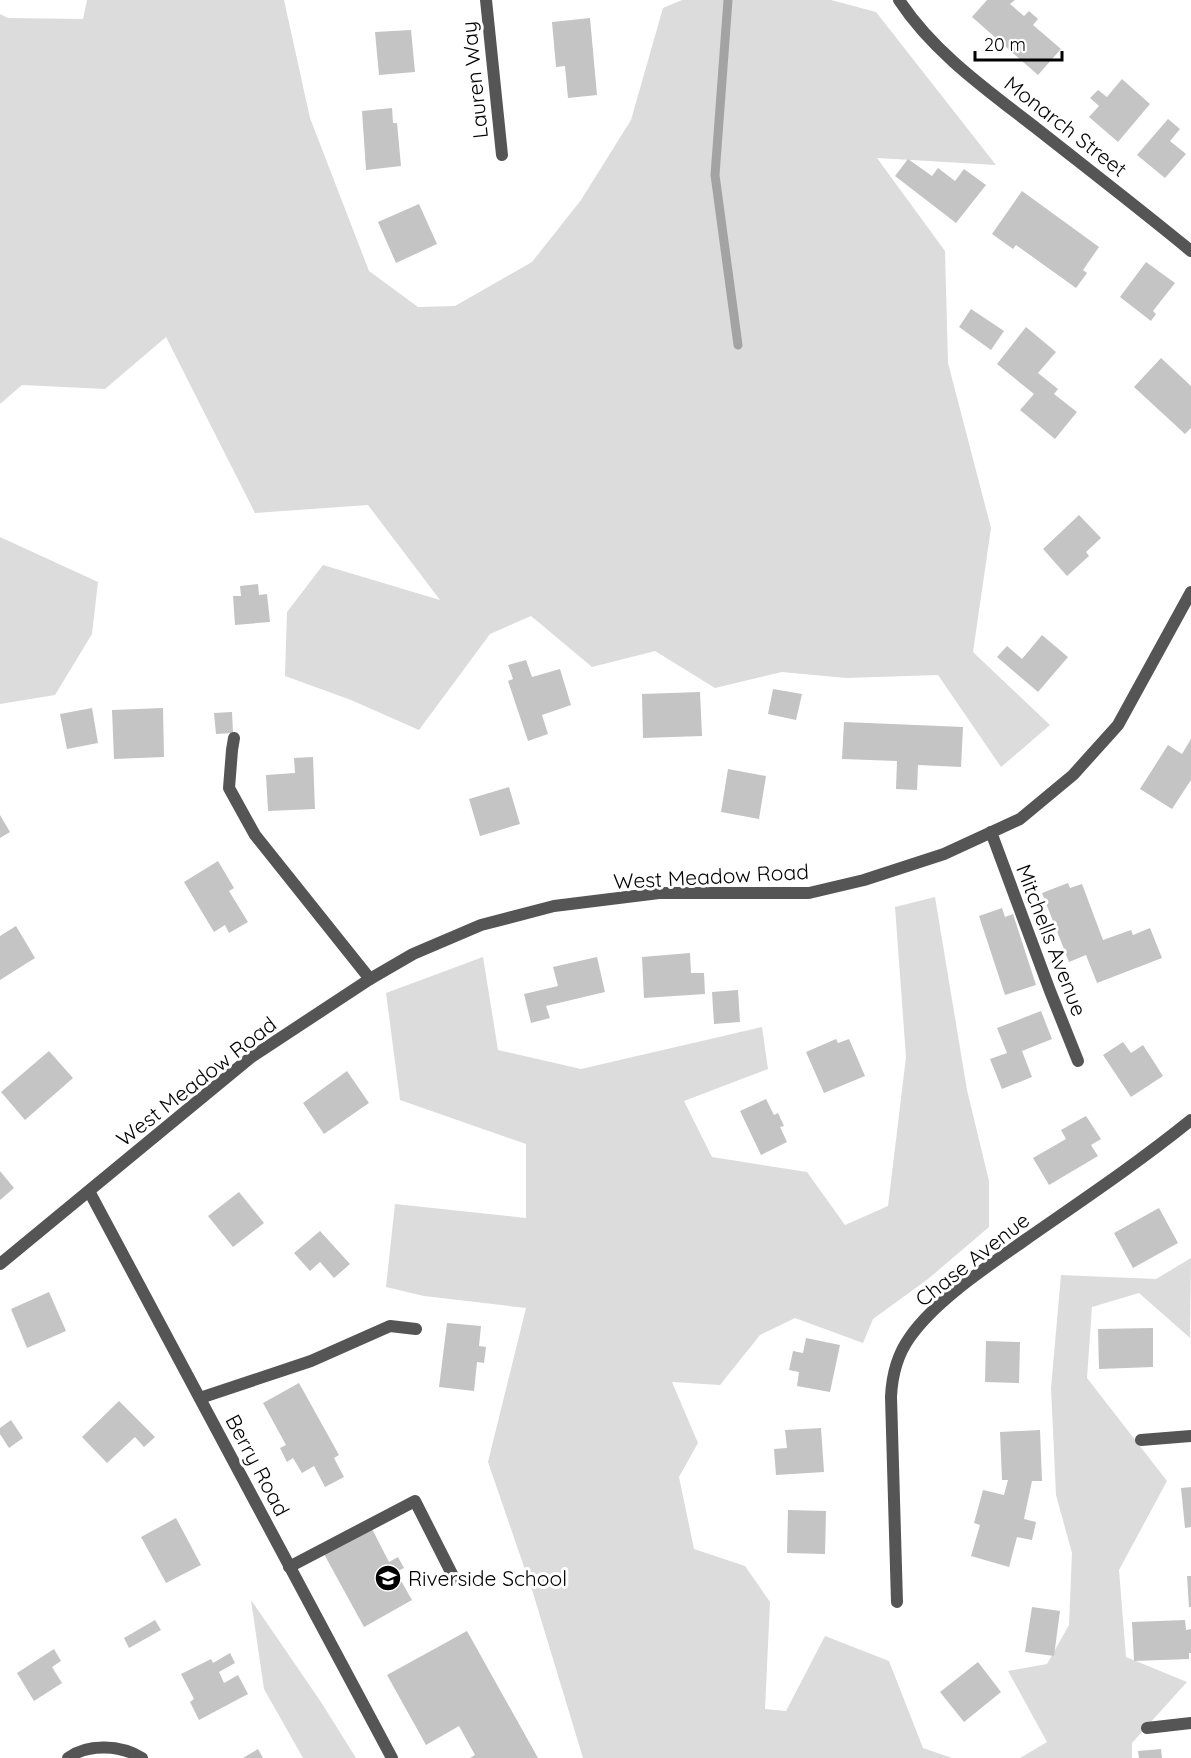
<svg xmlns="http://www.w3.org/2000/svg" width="1191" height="1758" font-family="Quicksand,sans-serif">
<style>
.green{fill:#dcdcdc}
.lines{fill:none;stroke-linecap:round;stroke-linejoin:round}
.stream{stroke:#a3a3a3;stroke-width:9}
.building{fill:#c4c4c4}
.service{stroke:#555;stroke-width:12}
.minor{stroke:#555;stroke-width:12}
.tertiary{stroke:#555;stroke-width:12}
.labels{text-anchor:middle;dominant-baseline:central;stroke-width:6;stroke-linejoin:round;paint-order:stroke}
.street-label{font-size:21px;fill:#000;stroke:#fff}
.poi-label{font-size:21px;fill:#000;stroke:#fff;text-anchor:start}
</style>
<rect width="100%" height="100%" fill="#fff"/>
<path class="green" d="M87,0H284L310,118L369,271L418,307L455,306L532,262L581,200L631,120L663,8L682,0H831L876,12L996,165L877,158L945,251L948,363L991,528L973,652L1050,725L1001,767L938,675L846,678L782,672L715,688L655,651L592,667L531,616L490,634L419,730L351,700L285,676L287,612L323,565L440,600L368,505L255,513L166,337L105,389L22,385L0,404V14L8,18L83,19Z
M0,537L98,582L92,634L55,695L0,704Z
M935,897L967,1090L989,1181V1227L928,1279L873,1319L863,1343L795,1318L760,1335L720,1385L672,1382L698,1443L679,1477L694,1549L745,1566L770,1602L765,1709L786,1711L825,1636L889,1661L923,1748L952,1758H583L533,1593L488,1462L526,1308L424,1296L386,1287L395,1204L526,1218V1144L400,1100L386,993L483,957L498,1050L581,1069L762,1027L768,1069L684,1101L712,1157L807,1172L845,1225L888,1206L906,1057L895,907Z
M1191,1258L1190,1338L1139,1293L1092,1307L1087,1378L1167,1481L1119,1570L1126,1657L1187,1682L1132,1743V1758H1020L1047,1742L1008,1671L1047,1664L1069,1625L1072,1553L1056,1495L1051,1388L1061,1275L1156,1279Z
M251,1600L321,1702L356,1758H303L264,1689Z"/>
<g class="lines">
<path class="stream" d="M728,0L715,175L738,345"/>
</g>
<path class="building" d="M987,0H1015L1010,4L1024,16L1029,11L1038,19L1033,25L1061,49L1038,75L972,17Z
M590,18L597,95L568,98L565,66L556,67L552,22Z
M411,30L415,72L379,75L375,32Z
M1122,79L1150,104L1118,142L1089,117L1099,106L1090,98L1098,90L1107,97Z
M392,108L393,123H397L401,166L366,170L362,111Z
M1168,119L1180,129L1170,141L1186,154L1165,178L1137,155Z
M908,159L932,176L938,168L955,181L964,169L986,185L956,223L895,176Z
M1022,191L1099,247L1083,270L1087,273L1076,288L1016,245L1013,249L992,234Z
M419,204L437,244L396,263L378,222Z
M1146,262L1175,283L1153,311L1156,314L1151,321L1120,297Z
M971,309L1004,331L991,350L959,327Z
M1026,327L1056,352L1038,373L1058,389L1054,394L1077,412L1055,439L1020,410L1034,394L997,364Z
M1161,358L1191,386V428L1185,434L1134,387Z
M1079,515L1101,538L1086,552L1089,556L1067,576L1043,549Z
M258,584L259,595L267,594L270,622L235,625L233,596H241L240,586Z
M1042,635L1068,657L1038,692L997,657L1007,646L1022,659Z
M526,660L532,677L560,669L571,705L542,715L548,734L528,741L508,681L513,679L508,665Z
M773,689L802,694L796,720L768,714Z
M700,692L702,736L643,738L642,694Z
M92,708L98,743L67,749L60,714Z
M163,708L164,757L114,759L112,710Z
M232,712L233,733L216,734L214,713Z
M844,722L963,727L961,767L918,765L917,790L896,789L897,761L842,759Z
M1191,739V780L1172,809L1140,789L1168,745L1182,754Z
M313,757L315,809L268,811L266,775L295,773L294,758Z
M728,769L766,776L759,819L721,812Z
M509,787L520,824L480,836L469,799Z
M0,815L10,832L0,838Z
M218,861L234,888L229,891L248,922L229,933L225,925L214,932L184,882Z
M1068,883L1070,888L1082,884L1103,940L1131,930L1133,935L1150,928L1162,958L1097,983L1086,955L1069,962L1042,893Z
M1002,908L1005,917L1013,914L1036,985L1005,995L979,916Z
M16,926L35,958L0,980V936Z
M690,953L691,973H704L705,994L644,998L642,957Z
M597,957L605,992L546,1006L550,1018L531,1023L524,994L558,986L553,967Z
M738,990L740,1022L714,1024L712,992Z
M1041,1011L1052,1039L1022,1051L1032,1077L1002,1089L990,1059L1007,1053L997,1028Z
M836,1039L838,1043L849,1039L865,1076L824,1093L806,1052Z
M1123,1042L1131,1053L1143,1045L1163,1076L1131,1097L1103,1055Z
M49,1051L73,1078L25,1120L1,1092Z
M347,1071L369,1103L324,1134L303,1103Z
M766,1099L774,1115L778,1113L784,1126L780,1127L787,1142L761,1155L740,1111Z
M1086,1116L1101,1139L1091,1145L1098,1156L1049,1185L1033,1158L1066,1139L1061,1130Z
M0,1171L14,1188L0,1200Z
M239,1192L264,1223L233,1247L208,1216Z
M1159,1208L1178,1243L1133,1268L1114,1233Z
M320,1231L350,1264L334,1278L320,1262L310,1271L294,1253Z
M49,1292L66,1331L27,1348L11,1309Z
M447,1323L481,1326L479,1346L486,1347L484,1363L477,1362L474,1391L439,1387Z
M1153,1328V1367L1099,1369L1098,1329Z
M806,1338L840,1345L830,1392L797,1386L799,1372L789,1370L793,1351L803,1353Z
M986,1341L1020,1342L1019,1383L985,1382Z
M299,1383L339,1455L334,1458L344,1477L325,1487L314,1466L302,1473L293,1458L287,1462L280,1448L286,1445L263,1403Z
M119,1401L155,1437L144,1447L135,1437L107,1463L82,1437Z
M11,1420L23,1438L9,1448L0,1434V1428Z
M821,1428L824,1472L776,1475L774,1449L787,1448L785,1430Z
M1040,1430L1042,1481H1032L1024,1519L1036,1522L1032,1540L1017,1537L1009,1567L971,1556L980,1525L974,1523L983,1490L1004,1495L1008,1480H1002L1000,1432Z
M1191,1487V1527L1185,1528L1181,1488Z
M788,1510L826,1511L825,1554L787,1553Z
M176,1518L201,1565L166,1583L141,1537Z
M372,1529L389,1562L398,1557L404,1568L396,1572L412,1600L364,1627L324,1554Z
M1187,1576H1191V1607H1189Z
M1032,1607L1060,1611L1054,1656L1025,1652Z
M155,1620L161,1630L129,1648L124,1638Z
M1185,1620L1186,1630L1191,1629V1653H1189V1659L1134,1661L1132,1622Z
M467,1631L538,1758H470L475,1755L459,1726L426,1745L387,1675Z
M54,1649L61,1661L52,1667L62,1683L34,1701L17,1673Z
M230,1653L235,1663L219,1672L224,1683L238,1675L248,1694L199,1720L190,1702L194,1699L181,1674L211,1659L213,1663Z
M978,1662L1001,1692L964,1722L940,1692Z
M258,1749L263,1758H243Z
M1161,1749L1162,1758H1139L1138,1751Z"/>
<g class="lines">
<path class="service" d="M200,1398L311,1361L390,1326L416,1329
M289,1567L415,1501L454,1578"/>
<path class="minor" d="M486,0L502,155
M899,0C933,52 987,90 1036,128C1088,169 1140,209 1191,251
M234,738L232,750L229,788L255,835L370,979
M991,832L1050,991L1078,1061
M89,1191L392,1758
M1141,1440L1191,1436
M897,1602L891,1397C892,1374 897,1355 910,1337C936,1300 988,1266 1025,1240C1081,1201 1138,1163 1191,1120
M1147,1728L1191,1723
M68,1758C88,1743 121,1745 142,1758"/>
<path class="tertiary" d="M0,1264L250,1058L370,979L413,954L481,925L554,906L659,893H809L864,880L944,854L1020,819L1073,775L1118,725L1191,592"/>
</g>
<defs>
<symbol id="school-disc" viewBox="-11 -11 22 22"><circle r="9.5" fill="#000" stroke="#fff"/><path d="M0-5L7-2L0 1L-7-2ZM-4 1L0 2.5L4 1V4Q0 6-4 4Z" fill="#fff"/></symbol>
</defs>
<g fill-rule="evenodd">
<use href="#school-disc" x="373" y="1563" width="30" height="30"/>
</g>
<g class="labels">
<g class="street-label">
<text transform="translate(474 80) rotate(-96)">Lauren Way</text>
<text transform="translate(1066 126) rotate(38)">Monarch Street</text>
<text transform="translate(711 876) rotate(-3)">West Meadow Road</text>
<text transform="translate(1052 940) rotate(69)">Mitchells Avenue</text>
<text transform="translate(196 1081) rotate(-38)">West Meadow Road</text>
<text transform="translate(972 1259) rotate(-38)">Chase Avenue</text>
<text transform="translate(258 1465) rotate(62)">Berry Road</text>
</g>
<g class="poi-label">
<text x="408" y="1578">Riverside School</text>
</g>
</g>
<path d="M975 51v9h87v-9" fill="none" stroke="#000000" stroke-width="3"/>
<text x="984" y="51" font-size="18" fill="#000000" stroke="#ffffff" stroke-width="4.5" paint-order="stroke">20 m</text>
</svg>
